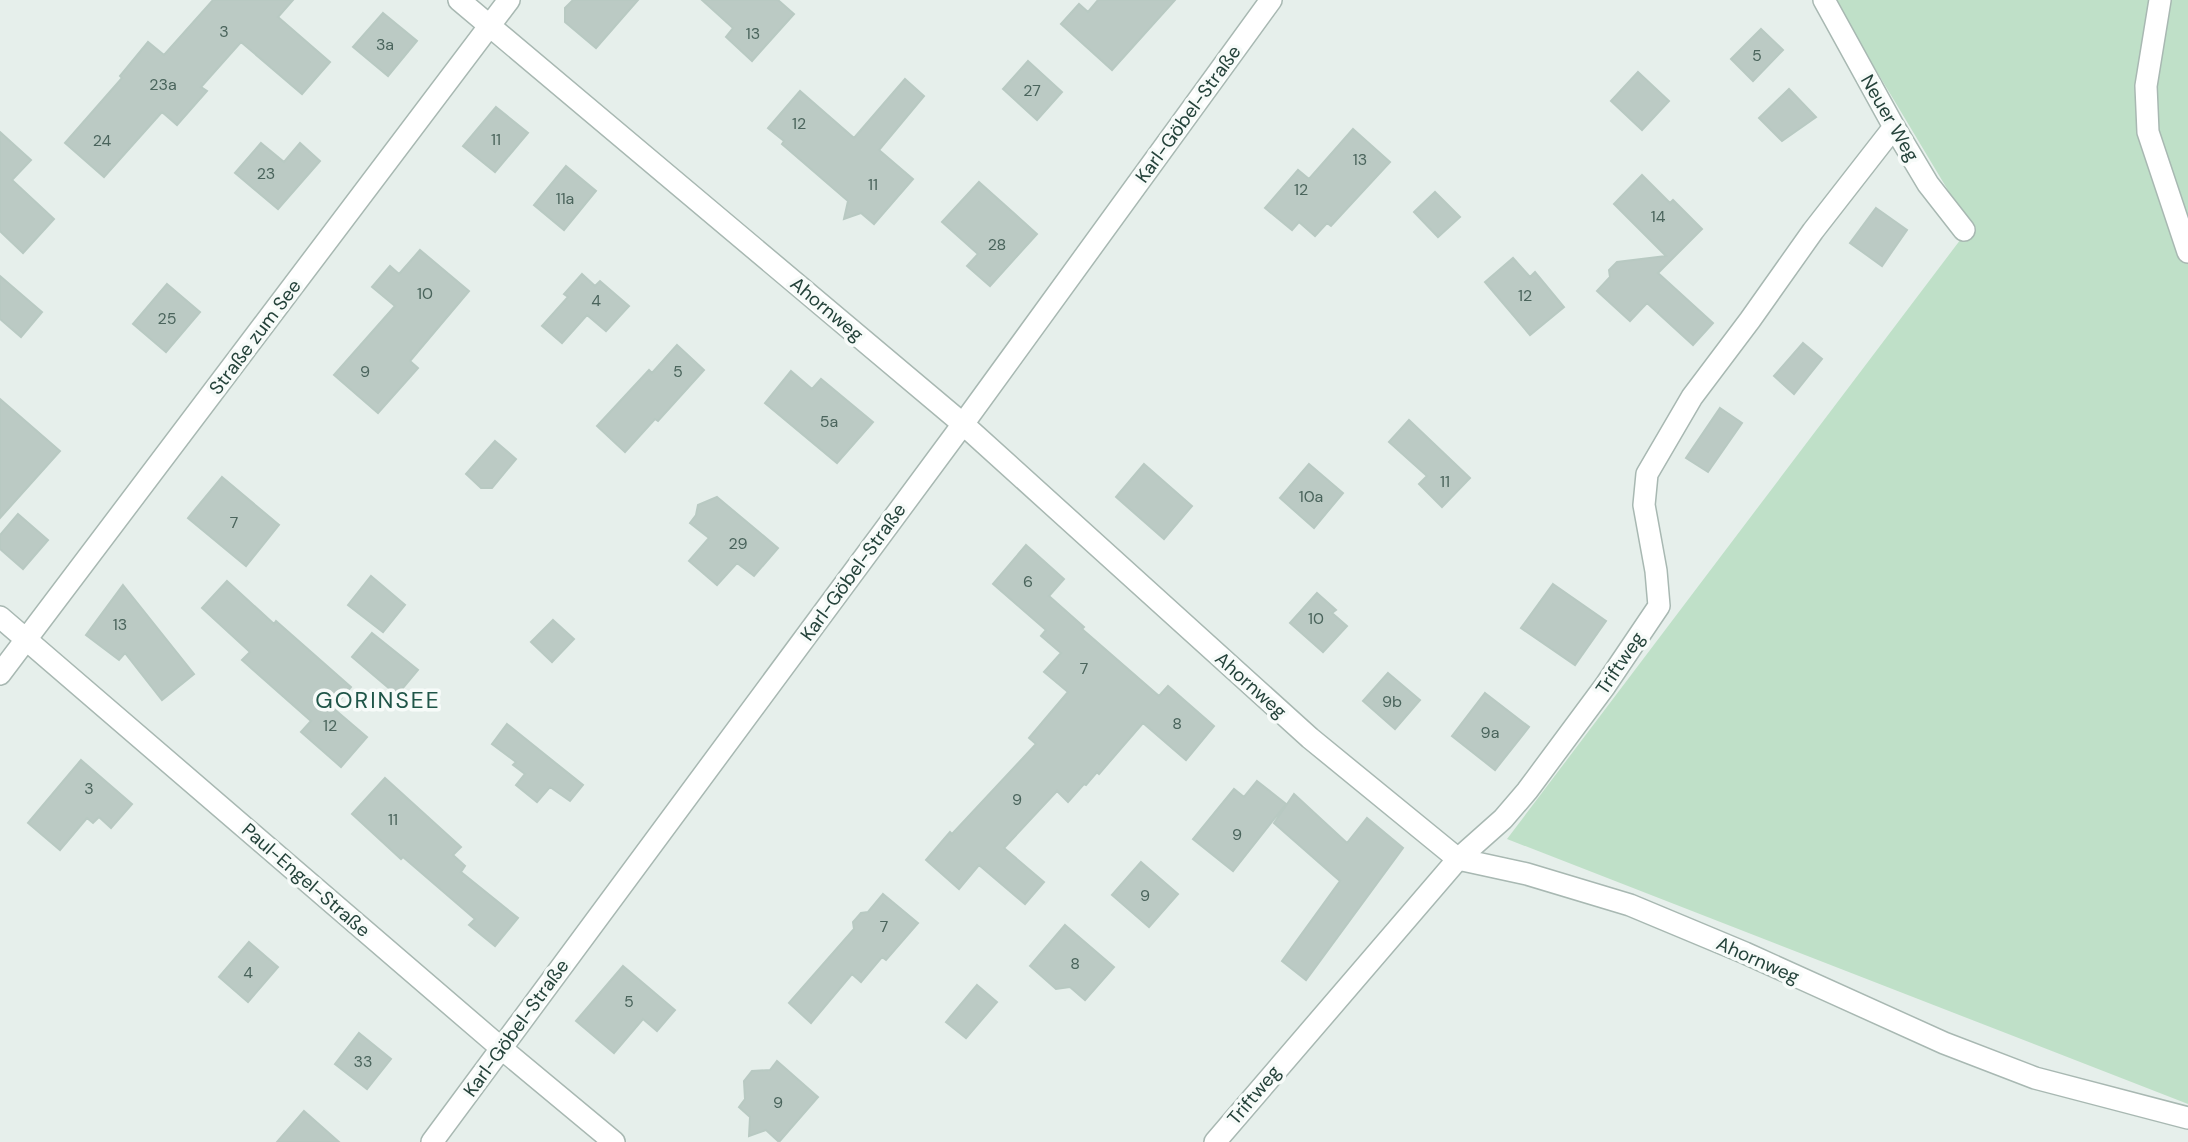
<svg xmlns="http://www.w3.org/2000/svg" width="2188" height="1142" font-family="'DM Sans',sans-serif">
<style>
.green{fill:#bfe0c8}
.building{fill:#bbcac4;stroke:#b8c9c2;stroke-width:2}
.lines{fill:none;stroke-linecap:round;stroke-linejoin:round}
.minor-casing{stroke:#a8b8b2;stroke-width:24}
.minor{stroke:#fff;stroke-width:21}
.labels{text-anchor:middle;dominant-baseline:central;stroke-width:7;stroke-linejoin:round;paint-order:stroke}
.number-label{font-size:16px;fill:#4a645c}
.street-label{font-size:19px;fill:#24423a;stroke:#f7fbf9}
.quarter-label{font-size:23px;letter-spacing:2px;fill:#1f5548;stroke:#f7fbf9}
</style>
<rect width="100%" height="100%" fill="#e6efeb"/>
<path class="green" d="M1834,0H2188V1104L1507,839L1970,227Z"/>
<path class="building" d="M213,0H293L278,17L330,62L302,94L241,42L201,87L207,91L177,125L162,112L104,177L65,143L122,78L120,76L148,42L164,55Z
M573,0H638L596,48L565,22V8Z
M702,0H778L794,14L752,61L726,37L733,28Z
M1098,0H1175L1112,70L1061,24L1079,4L1088,12Z
M383,13L417,41L388,76L353,47Z
M1761,29L1783,50L1753,81L1731,59Z
M1028,61L1062,92L1037,120L1003,89Z
M1638,72L1669,101L1642,130L1611,101Z
M905,79L924,96L879,150L913,179L874,224L861,213L844,219L848,201L782,144L784,141L768,128L800,91L854,138Z
M1789,89L1816,117L1782,141L1759,118Z
M496,107L528,133L495,172L463,146Z
M1353,129L1390,162L1331,226L1327,223L1315,236L1299,222L1292,230L1265,208L1298,170L1309,179Z
M0,132L31,160L12,180L54,219L23,253L0,231Z
M261,143L284,162L300,143L320,161L278,209L235,173Z
M566,166L596,191L564,230L534,205Z
M1642,175L1670,203L1673,200L1702,229L1658,273L1713,323L1693,345L1647,303L1630,321L1597,291L1610,277L1609,270L1617,262L1666,256L1614,204Z
M979,182L1037,234L990,286L967,266L978,254L942,222Z
M1435,192L1460,217L1438,237L1414,212Z
M1876,208L1907,230L1882,266L1850,243Z
M420,250L469,291L410,361L418,368L378,413L334,375L395,306L372,287L390,266L399,274Z
M1513,258L1530,277L1535,272L1564,307L1530,335L1485,282Z
M582,274L595,286L600,281L629,306L606,331L587,315L562,343L542,326L568,297L564,294Z
M0,276L42,312L21,337L0,319Z
M167,284L200,312L166,352L133,324Z
M1803,343L1822,359L1794,394L1774,376Z
M677,345L704,370L658,421L655,419L625,452L597,426L649,370L652,373Z
M791,371L812,389L821,379L873,422L837,463L765,403Z
M0,399L60,451L0,518Z
M1720,408L1742,423L1708,472L1686,458Z
M1409,420L1470,478L1442,507L1419,484L1427,476L1389,442Z
M495,441L516,459L492,488H481L466,474Z
M1144,464L1192,506L1164,539L1116,497Z
M1309,464L1343,493L1314,528L1280,498Z
M222,477L279,525L246,566L188,518Z
M717,497L778,548L754,576L737,563L717,585L689,561L709,538L690,523L696,515L698,505Z
M18,514L48,540L23,569L0,549V535Z
M1026,545L1064,579L1049,596L1084,627L1082,629L1159,696L1168,686L1214,726L1186,760L1143,723L1099,774L1097,772L1086,785L1084,784L1068,802L1057,791L1004,848L1044,882L1025,904L979,865L959,889L926,860L950,832L952,834L1036,744L1029,738L1068,692L1044,672L1061,653L1041,636L1046,630L993,584Z
M371,576L405,605L383,632L348,605Z
M227,581L274,624L276,621L351,687L333,708L367,737L341,767L301,732L311,721L242,660L250,652L202,608Z
M1553,584L1606,621L1575,665L1521,628Z
M123,585L194,674L162,700L125,653L119,660L86,635Z
M1317,593L1336,610L1332,613L1347,626L1323,652L1290,623Z
M553,620L574,639L552,662L531,642Z
M372,633L418,670L397,695L352,657Z
M1388,673L1420,700L1395,729L1363,701Z
M1485,693L1529,727L1495,770L1452,736Z
M507,724L583,785L570,801L550,787L537,802L516,785L525,774L513,765L516,762L492,744Z
M81,760L132,804L111,828L99,817L93,823L87,818L60,850L28,823Z
M385,778L461,847L453,855L465,866L461,872L518,918L495,946L469,925L475,919L403,857L401,859L352,814Z
M1257,781L1286,804L1233,871L1193,839L1234,789L1244,797Z
M1294,794L1347,843L1367,818L1403,848L1306,980L1282,961L1340,881L1274,823Z
M1141,862L1178,894L1149,927L1112,895Z
M883,894L918,923L886,960L882,957L861,982L852,974L811,1023L789,1003L854,929L853,922L861,913L868,912Z
M1065,925L1114,967L1085,1000L1070,987L1056,989L1030,966Z
M249,942L278,967L248,1002L219,977Z
M623,966L675,1010L657,1031L643,1019L614,1053L576,1021Z
M977,985L997,1002L966,1038L946,1022Z
M359,1033L391,1059L367,1089L335,1064Z
M777,1061L818,1097L779,1142L766,1130L749,1136L750,1117L739,1107L745,1099L744,1081L752,1071L770,1070Z
M304,1111L339,1142H277Z"/>
<g class="lines">
<defs>
<path id="minor" d="M459,0L963,424L1310,738L1458,859L1527,874L1630,905L1745,953L1944,1043L2035,1078L2188,1118
M1824,0L1894,127L1928,184L1964,230
M2160,0L2146,86L2148,132L2188,252
M0,617L501,1048L614,1142
M0,674L509,0
M432,1142L963,424L1271,0
M1215,1142L1458,859L1503,819L1527,791L1605,686L1659,606L1656,571L1644,505L1647,474L1692,397L1750,320L1813,231L1894,127"/>
</defs>
<use href="#minor" class="minor-casing"/>
<use href="#minor" class="minor"/>
</g>
<g class="labels">
<g class="number-label">
<text x="224" y="31">3</text>
<text x="753" y="33">13</text>
<text x="385" y="44">3a</text>
<text x="1757" y="55">5</text>
<text x="163" y="84">23a</text>
<text x="1032" y="90">27</text>
<text x="799" y="123">12</text>
<text x="496" y="139">11</text>
<text x="102" y="140">24</text>
<text x="1360" y="159">13</text>
<text x="266" y="173">23</text>
<text x="873" y="184">11</text>
<text x="1301" y="189">12</text>
<text x="565" y="198">11a</text>
<text x="1658" y="216">14</text>
<text x="997" y="244">28</text>
<text x="425" y="293">10</text>
<text x="1525" y="295">12</text>
<text x="596" y="300">4</text>
<text x="167" y="318">25</text>
<text x="365" y="371">9</text>
<text x="678" y="371">5</text>
<text x="829" y="421">5a</text>
<text x="1445" y="481">11</text>
<text x="1311" y="496">10a</text>
<text x="234" y="522">7</text>
<text x="738" y="543">29</text>
<text x="1028" y="581">6</text>
<text x="1316" y="618">10</text>
<text x="120" y="624">13</text>
<text x="1084" y="668">7</text>
<text x="1392" y="701">9b</text>
<text x="1177" y="723">8</text>
<text x="330" y="725">12</text>
<text x="1490" y="732">9a</text>
<text x="89" y="788">3</text>
<text x="1017" y="799">9</text>
<text x="393" y="819">11</text>
<text x="1237" y="834">9</text>
<text x="1145" y="895">9</text>
<text x="884" y="926">7</text>
<text x="1075" y="963">8</text>
<text x="248" y="972">4</text>
<text x="629" y="1001">5</text>
<text x="363" y="1061">33</text>
<text x="778" y="1102">9</text>
</g>
<g class="street-label">
<text transform="translate(1188 114) rotate(-54)">Karl-Göbel-Straße</text>
<text transform="translate(1890 118) rotate(60)">Neuer Weg</text>
<text transform="translate(827 309) rotate(40)">Ahornweg</text>
<text transform="translate(255 337) rotate(-53)">Straße zum See</text>
<text transform="translate(853 572) rotate(-54)">Karl-Göbel-Straße</text>
<text transform="translate(1620 663) rotate(-56)">Triftweg</text>
<text transform="translate(1251 685) rotate(42)">Ahornweg</text>
<text transform="translate(306 880) rotate(41)">Paul-Engel-Straße</text>
<text transform="translate(1758 960) rotate(24)">Ahornweg</text>
<text transform="translate(516 1028) rotate(-54)">Karl-Göbel-Straße</text>
<text transform="translate(1254 1095) rotate(-50)">Triftweg</text>
</g>
<g class="quarter-label">
<text x="378" y="700">GORINSEE</text>
</g>
</g>
</svg>
